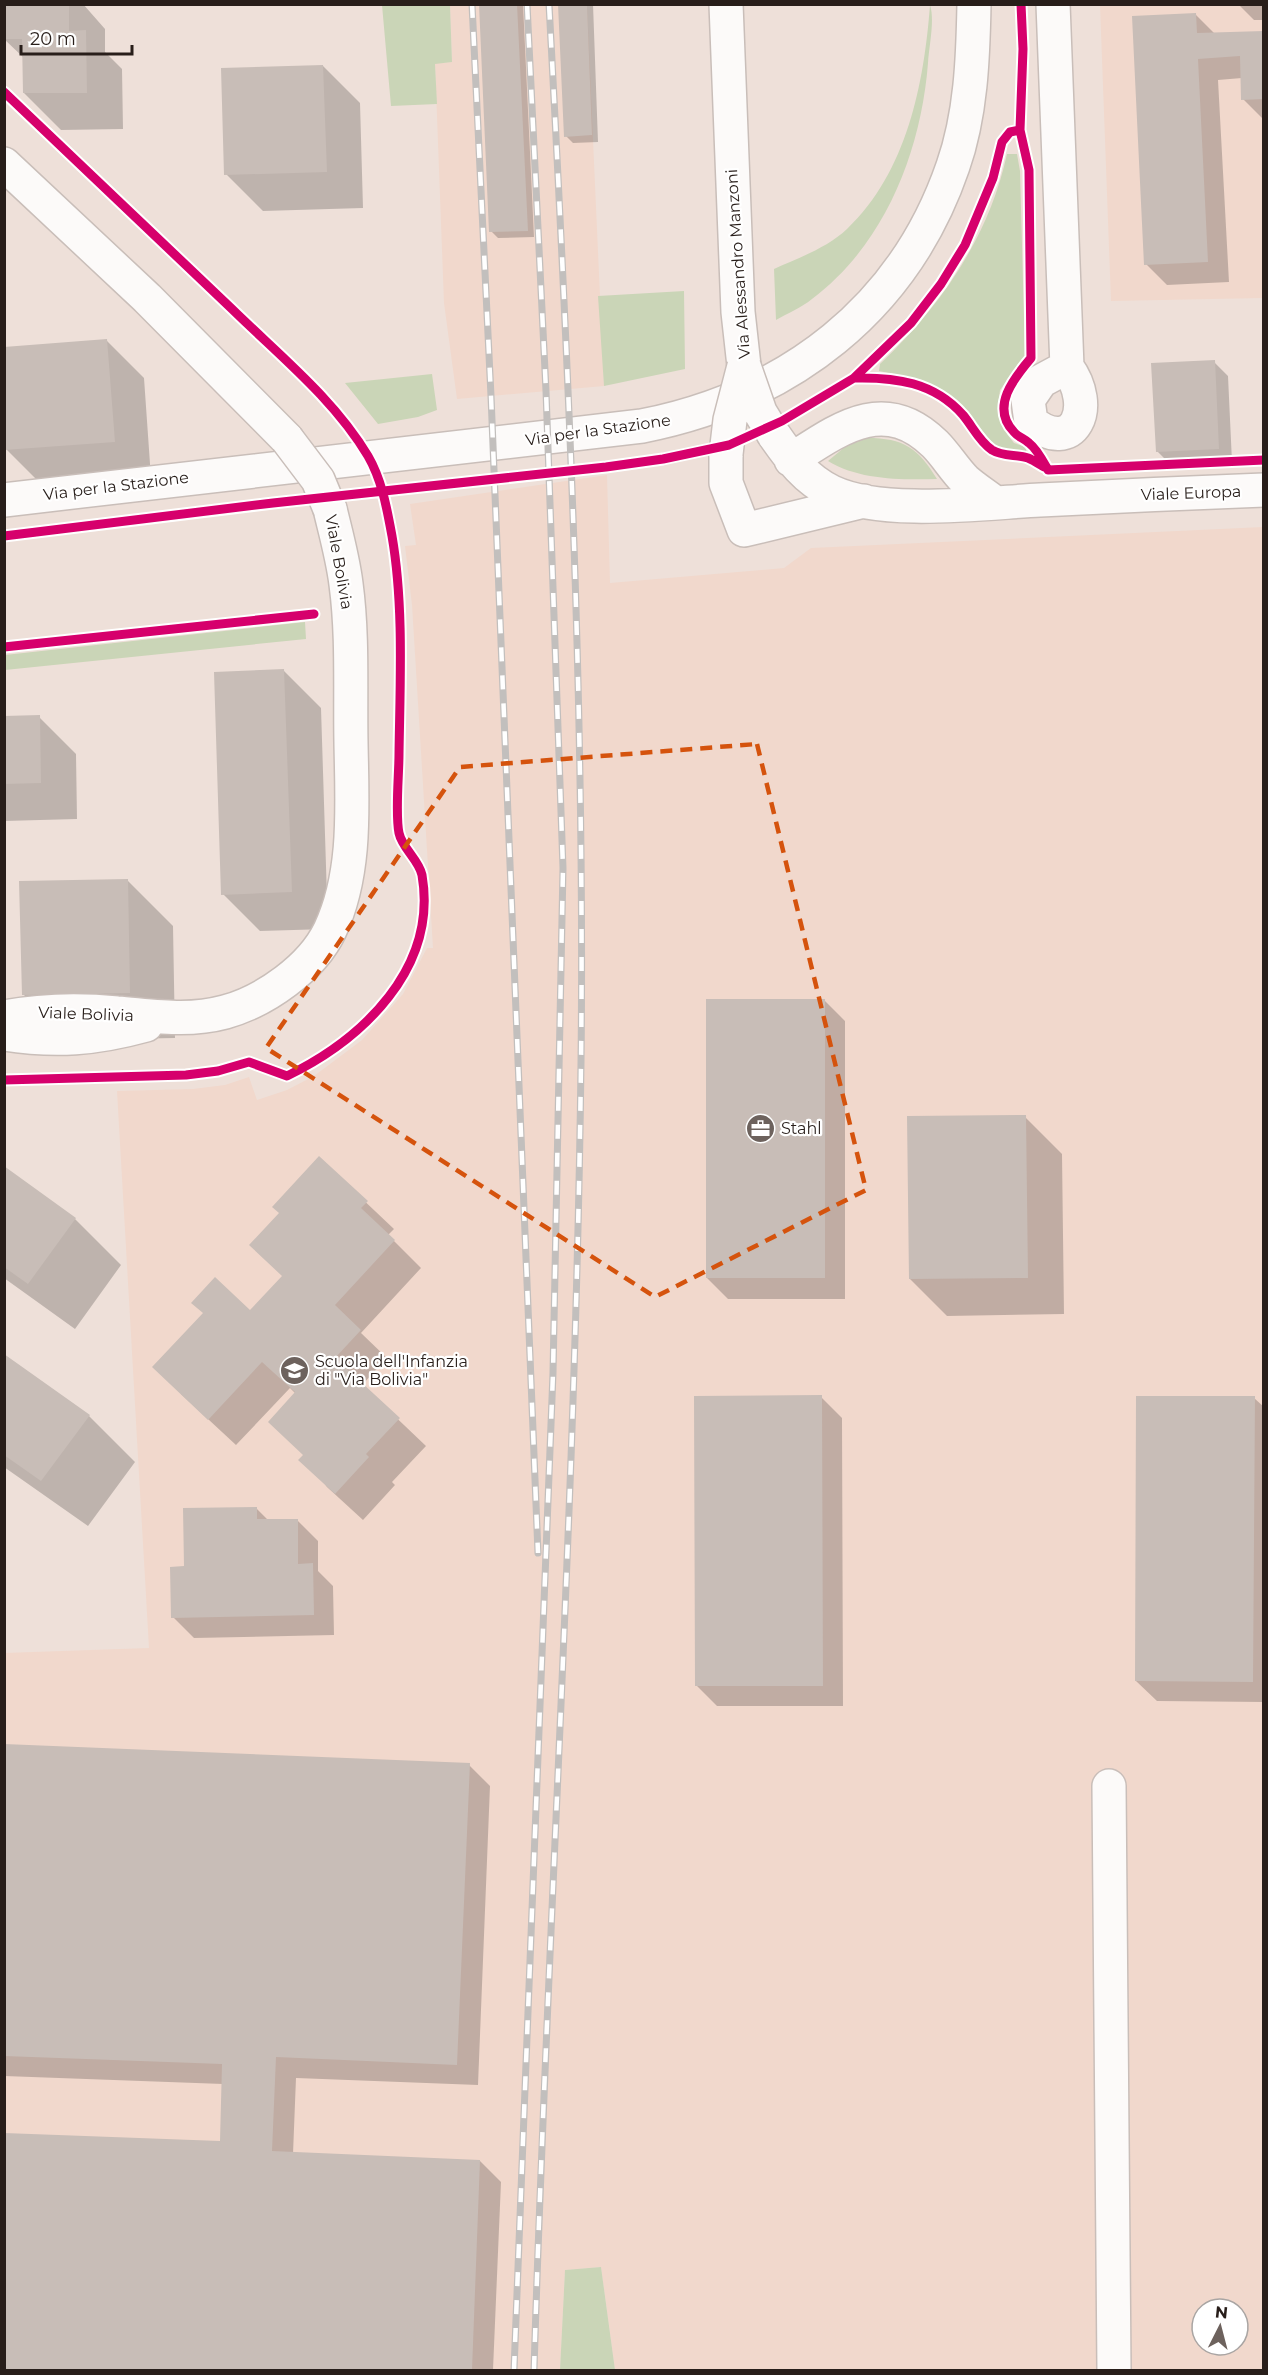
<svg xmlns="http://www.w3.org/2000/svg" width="1268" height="2375" font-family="Montserrat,sans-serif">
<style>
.built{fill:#f1d8cc;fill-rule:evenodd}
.green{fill:#cad5b7}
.shadow{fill:#0003}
.building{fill:#c8bdb7}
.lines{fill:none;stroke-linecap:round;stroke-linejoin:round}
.minor-casing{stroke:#c9beb9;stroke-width:36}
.minor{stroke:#fcfaf9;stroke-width:33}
.rail-casing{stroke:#c2bfbd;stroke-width:7}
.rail{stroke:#fff;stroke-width:4.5;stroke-dasharray:14;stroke-linecap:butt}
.minor-bridge-casing{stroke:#c9beb9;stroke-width:36;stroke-linecap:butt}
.minor-bridge{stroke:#fcfaf9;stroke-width:33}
.cycleway-casing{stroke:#fff;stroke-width:13}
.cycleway{stroke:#d6006c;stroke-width:9}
.marked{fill:none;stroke:#d5530d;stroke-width:4.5;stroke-dasharray:12 8;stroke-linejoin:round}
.labels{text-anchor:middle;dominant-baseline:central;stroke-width:4.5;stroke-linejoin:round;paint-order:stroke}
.street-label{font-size:16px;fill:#281e1a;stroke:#fff}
.poi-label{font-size:16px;fill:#281e1a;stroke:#fff;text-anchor:start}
</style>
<rect width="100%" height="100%" fill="#eee0d9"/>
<path class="built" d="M450,5H587L604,386L457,399L444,303L435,63L452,62Z
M1100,5H1263V298L1111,301Z
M607,475L610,583L784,568L811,548L1263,527V2370H615L601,2267L565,2270L560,2370H5L4,1653L149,1648L117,1091L193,1089L225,1085L249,1077L257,1100L287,1090L314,1076L362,1040L403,994L427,948H433L412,605L405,546L416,545L410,504ZM1202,2309H1238V2345H1202Z"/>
<path class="green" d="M382,5H450L452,62L435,64L437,104L391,106Z
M930,5C935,20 929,46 928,63C921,152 885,244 812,299C801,308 788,313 776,320L774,269C798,258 827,248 847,229C907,172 924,84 930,5Z
M1007,154H1017L1020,171L1025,356L1000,390L998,406L1007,434L1014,443L1026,447V452L996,447L967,412L939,389L922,380L879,371L880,364C941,306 989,237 1007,154Z
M684,291L685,369L604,386L598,296Z
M432,374L437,410L418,417L378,424L345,383Z
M867,438C904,438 918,448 937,479C901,480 859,480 828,461L846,446Z
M305,622L306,639L5,670V655Z
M601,2267L615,2370H560L565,2270Z"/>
<path class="shadow" d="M4,4H83L105,29V52L122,69L123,129L61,130L24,93V58L4,39Z
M480,4H523L534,237L498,238L491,231Z
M560,4H593L598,142L573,143L566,136Z
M1238,4H1264V20H1254Z
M1195,14L1215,34L1264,32V120L1243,99L1242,78L1218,80L1229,282L1167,285L1146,264Z
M323,66L360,103L363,208L263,211L226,174Z
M107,341L144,378L151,478L43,486L6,449Z
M1214,362L1228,376L1232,462L1171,465L1157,451Z
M284,671L321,708L328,929L260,931L223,894Z
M39,717L76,754L77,819L4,821V718Z
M127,880L173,926L175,1038L69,1040L23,994Z
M824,1000L845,1021V1299H728L707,1278Z
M1025,1117L1062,1154L1064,1314L947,1316L910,1279Z
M319,1158L394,1229L388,1235L421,1268L361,1333L387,1358L362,1385L426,1446L392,1482L395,1485L363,1520L327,1487L304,1456L296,1394L290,1388L236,1445L181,1394L283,1277L280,1213Z
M4,1168L75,1219L121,1265L75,1329L4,1278Z
M4,1356L89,1416L135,1462L88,1526L4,1467Z
M821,1397L842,1418L843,1706H717L696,1685Z
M1254,1398L1264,1407V1702L1157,1701L1136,1681Z
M256,1508L268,1520H297L318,1541V1571L333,1586L334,1635L194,1638L173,1617L186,1568Z
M4,1745L469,1765L490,1786L478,2085L296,2078L293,2154L480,2161L501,2182L493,2370H4V2135L221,2142L223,2084L4,2076Z"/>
<path class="building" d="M4,4H69V31L86,30L87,93H23L22,39H4Z
M479,4H517L528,231L489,232Z
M558,4H587L592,135L564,137Z
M1196,13L1197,33L1264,31V99L1241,100L1240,56L1198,59L1208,262L1144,265L1132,16Z
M323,65L327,172L224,175L221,68Z
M107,339L115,442L4,450V347Z
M1215,360L1219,449L1156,452L1151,363Z
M284,669L292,892L221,895L214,672Z
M40,715L41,783L4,784V716Z
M128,879L130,993L22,995L19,881Z
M706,999H825V1278H706Z
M1026,1115L1028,1278L909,1279L907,1116Z
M319,1156L368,1201L361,1208L395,1240L335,1305L361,1330L335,1358L400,1418L366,1454L369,1457L335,1494L298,1460L303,1455L268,1422L295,1392L262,1362L208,1420L152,1367L203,1313L191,1303L215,1277L250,1310L282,1276L249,1245L279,1213L272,1207Z
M4,1166L76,1218L28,1284L4,1267Z
M4,1354L90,1415L41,1481L4,1455Z
M822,1395L823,1686H695L694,1396Z
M1136,1396H1255L1253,1682L1135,1681Z
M257,1507V1519H298V1564L313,1563L314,1615L171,1618L170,1567L184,1566L183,1508Z
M4,1744L470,1763L457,2065L276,2057L272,2151L480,2160L472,2370H4V2133L220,2141L222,2064L4,2056Z"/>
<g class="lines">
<defs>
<path id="minor" d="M726,4L738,312L744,366
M1053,4L1067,367C1097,408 1074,456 1031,422L1028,400L1041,381L1067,367
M4,164L147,298L287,439
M774,435C790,458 806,480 832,492C883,516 983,503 1040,500C1115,496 1189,493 1264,490
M726,454V483L744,530L864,501
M791,460C839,429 884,394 935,444C946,455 954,469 965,480C974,488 985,495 994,502
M4,500L642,426C789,397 904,309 953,166C971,115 973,58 974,4
M4,1017C42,1010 79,1009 117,1013C155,1016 188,1022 225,1012C265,1001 312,968 330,930C357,873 352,804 351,743C350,690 353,636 346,584C343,559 336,534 330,509
M4,1034C56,1042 95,1039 146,1025
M1109,1786L1114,2370"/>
</defs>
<use href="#minor" class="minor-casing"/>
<use href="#minor" class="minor"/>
<defs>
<path id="rail" d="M472,4L491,396L538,1553
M514,2370L553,1373L563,868L546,391L527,4
M534,2370C547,1935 576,1499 581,1063C585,710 568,357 549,4"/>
</defs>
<use href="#rail" class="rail-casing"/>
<use href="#rail" class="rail"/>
<defs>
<path id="minor-bridge" d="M744,366L760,412L774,435
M287,439L318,480L330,509
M726,454L730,420L744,366"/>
</defs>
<use href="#minor-bridge" class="minor-bridge-casing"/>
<use href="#minor-bridge" class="minor-bridge"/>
<defs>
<path id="cycleway" d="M1021,4L1023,49L1020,130L1029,170L1031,358C1014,378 990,407 1014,432C1018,437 1025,439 1029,443C1037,449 1043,461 1048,470L1264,460
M4,92C80,164 156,237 232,309C279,355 334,399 368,456C382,480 387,509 392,536C404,605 400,684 399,754C399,775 395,814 399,833C402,848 419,860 422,875C438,968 363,1039 287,1076L249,1062L218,1071L186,1075L4,1080
M854,378C895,377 934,382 963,415C973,427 979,441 992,450C1003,457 1017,454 1028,458C1033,460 1039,464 1044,467
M4,536L273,503L606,467L663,459L729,445L782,421L854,378L911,323L941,284L965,245L993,178L1002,142L1010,132L1020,130
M4,647L314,614"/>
</defs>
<use href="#cycleway" class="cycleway-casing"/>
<use href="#cycleway" class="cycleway"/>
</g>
<path class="marked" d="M757,744L866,1190L655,1297L266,1048L460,767Z"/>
<defs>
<symbol id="office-disc" viewBox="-11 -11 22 22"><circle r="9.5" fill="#6d625d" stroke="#fff"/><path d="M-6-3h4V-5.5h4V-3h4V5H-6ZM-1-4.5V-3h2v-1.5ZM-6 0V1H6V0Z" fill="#fff"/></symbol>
<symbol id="school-disc" viewBox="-11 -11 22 22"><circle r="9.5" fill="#6d625d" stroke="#fff"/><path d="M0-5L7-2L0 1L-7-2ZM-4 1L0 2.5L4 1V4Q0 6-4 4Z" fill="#fff"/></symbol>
</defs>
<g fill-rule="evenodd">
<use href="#office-disc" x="744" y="1112" width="33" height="33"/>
<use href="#school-disc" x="278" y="1354" width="33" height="33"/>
</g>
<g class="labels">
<g class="street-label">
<text transform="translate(738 264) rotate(-94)">Via Alessandro Manzoni</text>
<text transform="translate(598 430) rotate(-8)">Via per la Stazione</text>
<text transform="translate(116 486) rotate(-7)">Via per la Stazione</text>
<text transform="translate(1191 493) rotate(-2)">Viale Europa</text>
<text transform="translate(339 562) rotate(80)">Viale Bolivia</text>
<text transform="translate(86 1014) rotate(2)">Viale Bolivia</text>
</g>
<g class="poi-label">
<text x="781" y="1128">Stahl</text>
<text x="315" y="1361">Scuola dell'Infanzia<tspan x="315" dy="18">di "Via Bolivia"</tspan></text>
</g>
</g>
<rect width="1268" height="2375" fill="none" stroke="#281e1a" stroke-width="12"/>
<g transform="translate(1220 2327) rotate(6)"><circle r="28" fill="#ffffff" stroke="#a9a5a3" stroke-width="1.5"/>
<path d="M0-4.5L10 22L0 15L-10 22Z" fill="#6d625d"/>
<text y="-9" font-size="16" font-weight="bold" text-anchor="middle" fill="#281e1a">N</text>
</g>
<path d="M21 45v9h111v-9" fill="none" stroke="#281e1a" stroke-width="3"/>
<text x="30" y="45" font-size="18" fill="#281e1a" stroke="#ffffff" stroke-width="4.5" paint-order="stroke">20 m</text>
</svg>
